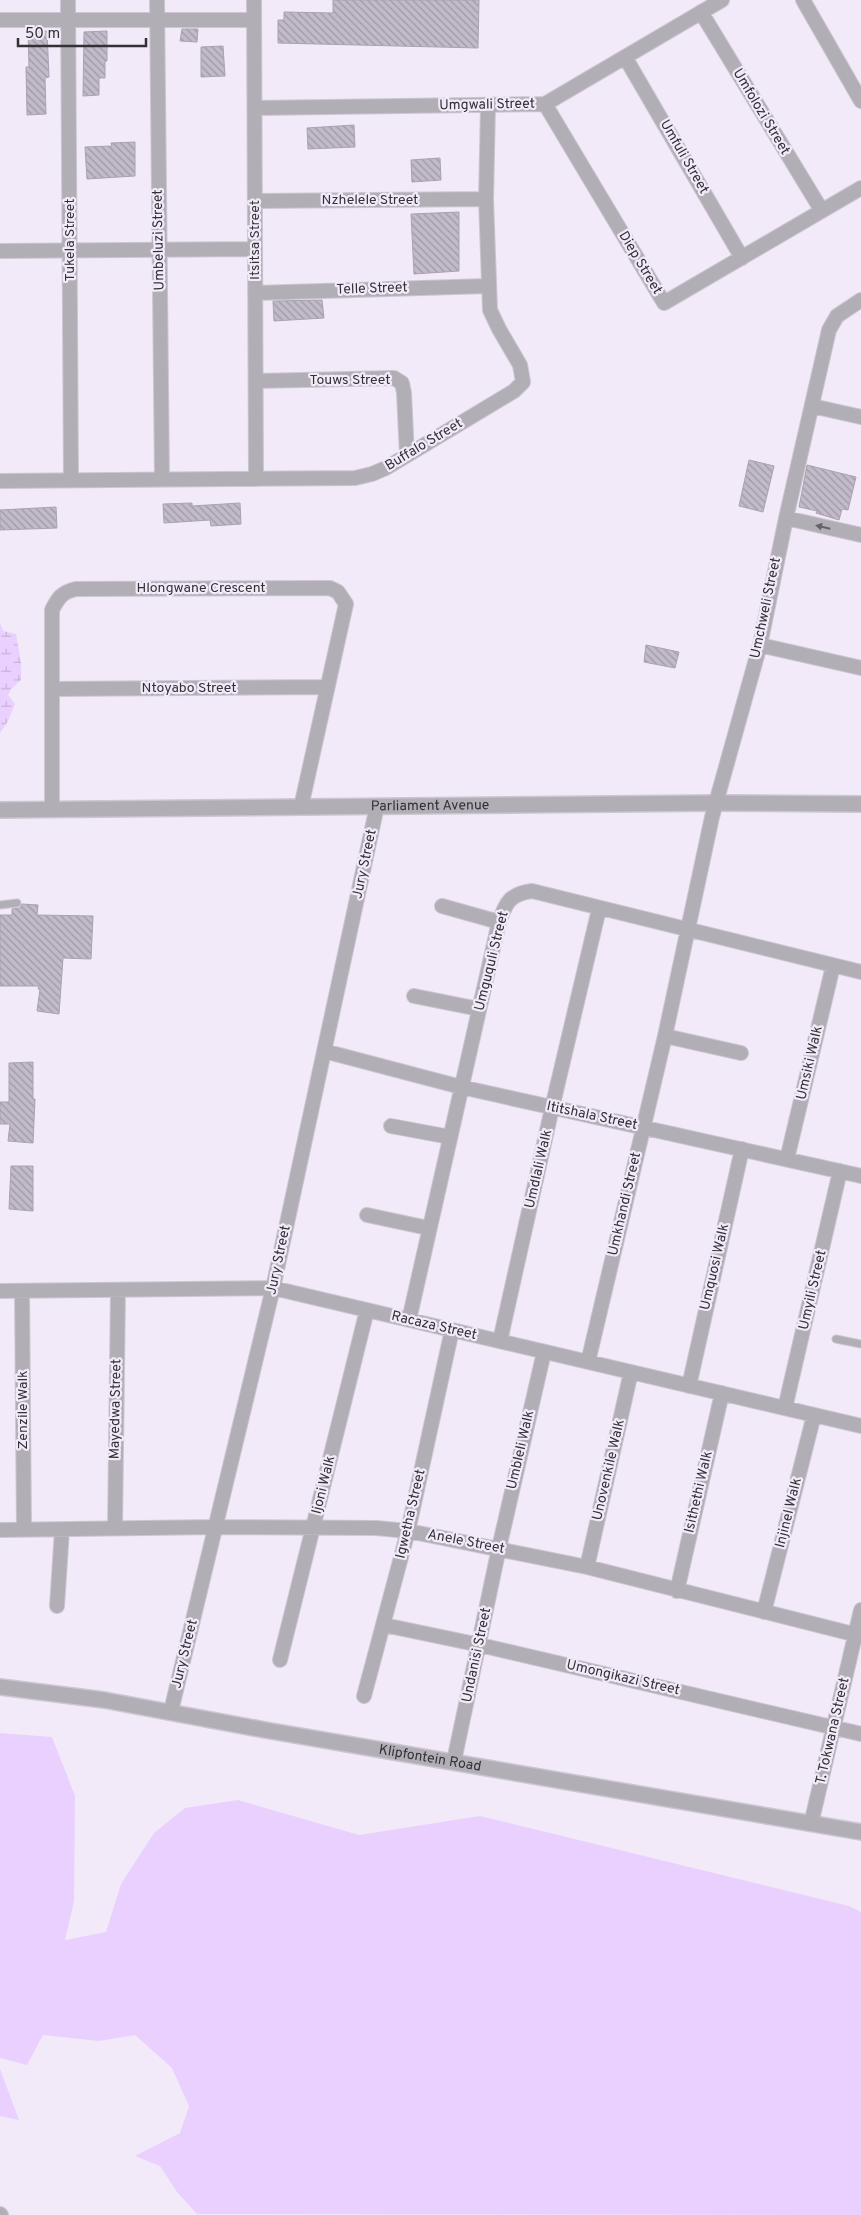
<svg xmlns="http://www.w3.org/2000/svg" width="861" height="2215" font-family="Overpass,sans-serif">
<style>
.green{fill:#e9d0fe}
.wetland{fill:url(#wetland-marsh)}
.building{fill:url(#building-back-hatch);stroke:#a9a2b0}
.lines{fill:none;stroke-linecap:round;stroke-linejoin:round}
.service-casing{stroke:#ccc5d2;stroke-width:9}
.minor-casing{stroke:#ccc5d2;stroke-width:16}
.tertiary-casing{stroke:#ccc5d2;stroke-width:18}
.service{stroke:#b2aeb5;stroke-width:7}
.minor{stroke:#b2aeb5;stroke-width:14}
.tertiary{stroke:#b2aeb5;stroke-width:15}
.oneway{fill:#666269}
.labels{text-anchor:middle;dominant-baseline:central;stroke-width:4.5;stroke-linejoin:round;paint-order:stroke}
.street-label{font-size:14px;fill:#333036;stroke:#f2eaf9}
</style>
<defs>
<pattern id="wetland-marsh" width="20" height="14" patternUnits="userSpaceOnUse" patternTransform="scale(1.25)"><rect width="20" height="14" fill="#e9d0fe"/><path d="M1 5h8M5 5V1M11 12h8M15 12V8" fill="none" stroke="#c8b3da"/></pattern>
<pattern id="building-back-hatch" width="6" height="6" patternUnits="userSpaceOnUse" patternTransform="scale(1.25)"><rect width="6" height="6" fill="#c2bac9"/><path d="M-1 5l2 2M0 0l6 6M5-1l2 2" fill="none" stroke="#9e98a4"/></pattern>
</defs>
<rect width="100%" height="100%" fill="#f2eaf9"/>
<path class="green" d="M0,1733L52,1737L75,1796L74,1901L65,1940L106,1932L121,1884L154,1833L185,1808L238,1800L359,1835L480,1816L849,1906L861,1912V2215L197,2214L177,2192L160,2166L135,2156L180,2133L189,2106L172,2068L135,2035L99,2041L43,2035L27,2065L0,2058Z
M0,2069L19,2120L0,2116Z"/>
<path class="wetland" d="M0,623L3,631L16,634L21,662V680L11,689L8,695L15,704L8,721L0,733Z"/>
<path class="building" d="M333,0H479L478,48L278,43V20H284V12L333,13Z
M182,29H198L197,42L180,41Z
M28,31H47L49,77L45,78L46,114L27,115L26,67H29Z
M107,31V61H105V78H99V95L83,96L84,32Z
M223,46L225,76L201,77V47Z
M354,125L355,147L308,149L307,128Z
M135,142V176L87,179L85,147L112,146L111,143Z
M440,158L441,180L412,182L411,160Z
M459,212V271L414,274L411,214Z
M322,300L324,318L274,321L273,301Z
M749,460L774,466L763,512L739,506Z
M807,465L856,477L848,510L842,509L839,520L816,513L817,511L799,507Z
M192,503V506L240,503L241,524L211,526L210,520L164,523L163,504Z
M56,507L57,528L0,530V510Z
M646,645L679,652L675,668L644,662Z
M22,904L38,905L37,915L93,916L91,959L63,958L59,1014L37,1011L40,989H38L39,986H0V915H12V909L20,908Z
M33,1062V1099H35L33,1143L8,1141L10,1124H0V1102H9V1063Z
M11,1166H33V1211L9,1209Z"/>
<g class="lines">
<defs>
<path id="service" d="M0,905L17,903
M836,1339L861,1344"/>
<path id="minor" d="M68,0L71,479
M157,0L162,479
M254,0L256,479
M803,0L861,101
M701,12L822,211
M0,20H254
M625,57L742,258
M545,104L664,303L861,188
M255,108L545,104L722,0
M255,201L486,199
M0,251L255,249
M255,293L488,286
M256,381L394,378L402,383L404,393L407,455
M812,406L861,417
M0,481L355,478L372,474L386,468L514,391L523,382L520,365L499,329L490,310L486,199L488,106
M786,518L861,535
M760,645L861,668
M52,689L327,687
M52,809V610C58,598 62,592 76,589L330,588L338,592L346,604L301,807
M442,906L499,922
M414,996L479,1009
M665,1036L741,1053
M324,1051L461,1087L861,1176
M391,1126L450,1137
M787,1159L833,966
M367,1215L428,1228
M0,1291L273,1288L861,1426
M22,1291L24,1530
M409,1320L499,922C506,902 510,894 532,891L861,972
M500,1341L552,1108L599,909
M588,1362L665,1036L712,817L760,645L786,518L829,330L837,316L861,300
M689,1386L742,1149
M785,1408L840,1171
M115,1528L118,1291
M0,1530L216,1527L376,1528L408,1531L587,1567L861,1636
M587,1567L631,1372
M677,1591L722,1393
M57,1606L62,1530
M764,1612L814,1415
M384,1625L480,1645L861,1734
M280,1660L367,1310
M364,1696L408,1531L452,1330
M171,1711L273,1288L377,806
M454,1761L499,1548L544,1352
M811,1824L861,1610
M0,2214L1,2215"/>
<g id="tertiary">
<path id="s1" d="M0,810L716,803L861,804"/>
<path id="s2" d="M0,1687L104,1700L265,1730L861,1832"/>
</g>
</defs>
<use href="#service" class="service-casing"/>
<use href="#minor" class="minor-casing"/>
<use href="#tertiary" class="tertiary-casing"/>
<use href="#service" class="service"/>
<use href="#minor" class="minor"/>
<use href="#tertiary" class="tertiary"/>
</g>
<defs><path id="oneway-solid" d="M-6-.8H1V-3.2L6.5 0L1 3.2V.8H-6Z" transform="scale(1.25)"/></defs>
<use class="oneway" href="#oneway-solid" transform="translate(823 527) rotate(-167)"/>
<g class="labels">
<g class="street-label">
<text transform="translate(487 105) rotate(-1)">Umgwali Street</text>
<text transform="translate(761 112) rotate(59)">Umfolozi Street</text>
<text transform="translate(684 157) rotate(60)">Umfuli Street</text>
<text x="370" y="200">Nzhelele Street</text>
<text transform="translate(70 240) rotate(-90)">Tukela Street</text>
<text transform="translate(159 240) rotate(-91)">Umbeluzi Street</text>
<text transform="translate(255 240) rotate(-90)">Itsitsa Street</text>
<text transform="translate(640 263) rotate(59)">Diep Street</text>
<text transform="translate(372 289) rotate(-2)">Telle Street</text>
<text x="350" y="380">Touws Street</text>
<text transform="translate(424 445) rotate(-31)">Buffalo Street</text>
<text x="201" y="588">Hlongwane Crescent</text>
<text transform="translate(766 608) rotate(-78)">Umchweli Street</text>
<text x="189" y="688">Ntoyabo Street</text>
<text stroke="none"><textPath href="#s1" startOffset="430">Parliament Avenue</textPath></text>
<text transform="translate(365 864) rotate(-78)">Jury Street</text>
<text transform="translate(492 961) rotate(-76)">Umguquli Street</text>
<text transform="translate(810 1063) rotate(-77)">Umsiki Walk</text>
<text transform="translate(592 1116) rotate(12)">Ititshala Street</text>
<text transform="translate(539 1169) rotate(-77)">Umdlali Walk</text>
<text transform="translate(625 1204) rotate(-77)">Umkhandi Street</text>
<text transform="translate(279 1260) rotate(-78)">Jury Street</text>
<text transform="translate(715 1267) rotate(-77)">Umquosi Walk</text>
<text transform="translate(813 1290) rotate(-77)">Umyili Street</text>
<text transform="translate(434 1326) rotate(13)">Racaza Street</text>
<text transform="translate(116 1409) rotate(-89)">Mayedwa Street</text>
<text transform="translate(23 1410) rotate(-90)">Zenzile Walk</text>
<text transform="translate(521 1450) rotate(-77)">Umbleli Walk</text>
<text transform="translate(609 1470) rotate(-77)">Unovenkile Walk</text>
<text transform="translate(324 1485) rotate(-76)">Ijoni Walk</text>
<text transform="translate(699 1492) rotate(-77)">Isithethi Walk</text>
<text transform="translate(789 1513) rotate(-76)">Injinel Walk</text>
<text transform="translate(411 1514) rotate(-77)">Igwetha Street</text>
<text transform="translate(466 1542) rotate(11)">Anele Street</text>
<text transform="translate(185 1654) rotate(-76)">Jury Street</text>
<text transform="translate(477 1655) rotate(-78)">Undanisi Street</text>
<text transform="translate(623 1678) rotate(13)">Umongikazi Street</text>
<text transform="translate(833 1731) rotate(-77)">T. Tokwana Street</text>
<text stroke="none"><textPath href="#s2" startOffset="436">Klipfontein Road</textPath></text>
</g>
</g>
<path d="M18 38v8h128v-8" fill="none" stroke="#333036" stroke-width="2.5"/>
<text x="25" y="38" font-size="15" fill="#333036" stroke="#f2eaf9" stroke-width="4" paint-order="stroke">50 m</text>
</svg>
